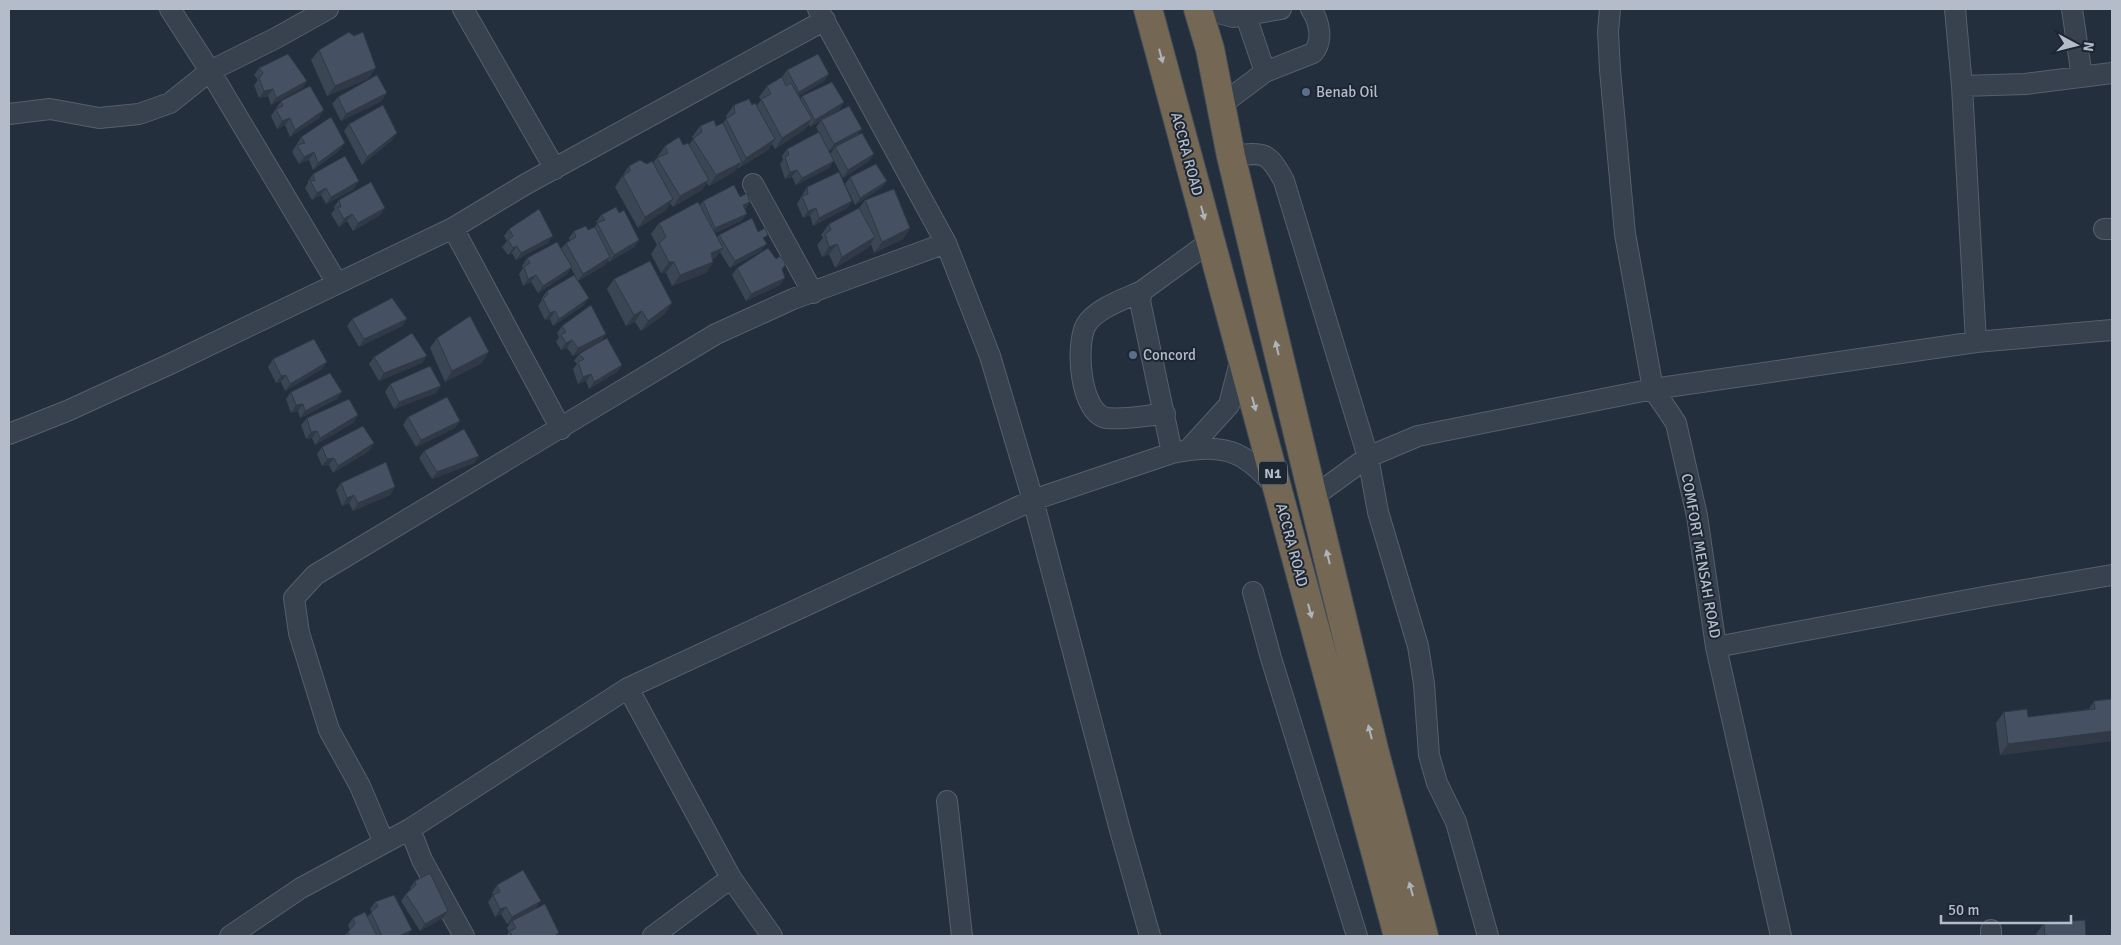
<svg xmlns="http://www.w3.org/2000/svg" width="2121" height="945" font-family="Signika,sans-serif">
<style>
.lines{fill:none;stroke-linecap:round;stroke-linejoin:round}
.minor-casing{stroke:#565f6c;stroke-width:22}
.highway-casing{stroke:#434c59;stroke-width:30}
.minor{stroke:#38414e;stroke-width:20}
.highway{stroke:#746855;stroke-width:28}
.wall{fill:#3b4654}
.shaded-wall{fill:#303945}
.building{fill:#455162;stroke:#303945}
.oneway{fill:#aeb4bd}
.service-dot{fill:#5c6f8a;stroke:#1d2633;stroke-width:2}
.labels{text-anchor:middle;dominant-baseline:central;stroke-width:4;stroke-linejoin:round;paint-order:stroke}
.shield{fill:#1d2633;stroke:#878f9c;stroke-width:1}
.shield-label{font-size:14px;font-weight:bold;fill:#b4bcc9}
.poi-label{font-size:15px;fill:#b4bcc9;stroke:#1d2633;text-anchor:start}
.street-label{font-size:15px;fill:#b4bcc9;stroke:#1d2633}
</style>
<rect width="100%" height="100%" fill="#242f3e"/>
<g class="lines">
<defs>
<path id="minor" d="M170,9L210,71L337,283
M463,9L555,169
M818,9L946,243L990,356L1033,500L1120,830L1150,936
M1204,9L1233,17L1281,9
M1610,9L1608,32L1610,70L1625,234L1653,389L1976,342L2112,330
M1955,9L1962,86L1976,342
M2072,9L2082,77
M1246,16L1265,72
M1962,86L2025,84L2112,73
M1221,105L1265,72L1313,53C1324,40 1319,21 1311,9
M9,114L50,109L99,118L139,114L170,103L210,71L276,38L328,9
M1231,156C1264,152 1268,151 1284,181L1368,457L1378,512L1418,646L1424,684L1429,755L1437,783L1456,822L1488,936
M753,184L813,293
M453,228L561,429
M2104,229H2112
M1142,291C1125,299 1096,308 1086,325C1075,345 1080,414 1107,418C1125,420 1147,415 1165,414
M9,434L67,411L170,364L453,228L526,184L825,20
M1189,449L1229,405L1241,358
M1172,453L1140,301L1142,291L1211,241
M1313,497L1368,457L1418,436L1653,389L1676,423L1697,516L1716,647L1781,936
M1253,592L1271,658L1357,936
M1716,647L1989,596L2112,575
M628,688L731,878L772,936
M947,801L962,936
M410,829L422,860L464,936
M384,843L360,786L329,730L299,633L294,598L315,575L716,334L793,299L946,243
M1991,930V936
M230,936L301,888L410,829L628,688L1033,500L1172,453C1197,448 1226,444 1248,461C1259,468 1268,479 1277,488
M653,936L731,878"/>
<path id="highway" d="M1148,9L1398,936
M1198,9L1210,49L1231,156L1313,497L1375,753L1424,936"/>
</defs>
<use href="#minor" class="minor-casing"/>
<use href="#highway" class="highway-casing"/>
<use href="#minor" class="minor"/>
<use href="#highway" class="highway"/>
</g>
<path class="wall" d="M319,50L368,79L327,96L311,60Z
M259,68L307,81L302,88L271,105L268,96L259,98L254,85L258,80L254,75Z
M787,70L829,74L824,81L799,96L800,99L802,96L844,102L839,110L827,117L862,129L857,135L869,161L843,178L833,159L829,168L796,185L792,177L785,179L780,164L783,160L782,156L787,149L830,154L834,148L829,151L816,127L821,121L810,127L809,124L804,130L775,149L772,144L768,150L739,168L738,167L734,172L709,186L707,183L702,190L673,207L670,203L666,210L638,228L615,187L629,166L653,163L665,146L689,145L693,139L692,137L700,126H716L723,123L727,118L726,116L734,105H757L761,100L759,97L767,86L782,77Z
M338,97L382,101L341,121L332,104Z
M281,101L319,118L290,137L285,125L277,129L271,116Z
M349,124L392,140L362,165L344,131Z
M301,137L340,150L313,170L309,160L299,164L292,152Z
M313,174L354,189L326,204L321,195L312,200L305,188L308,183V181Z
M850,177L887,181L881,188L855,205L845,184Z
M807,187L852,201L847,208L813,226L810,215L803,218L797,204Z
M740,197L750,202L745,209L741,221L715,233L717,237L719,235L758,232L765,240L761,251L730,268L720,252L715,258L712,259L713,262L706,273L672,286L666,273H661L651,254L657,245L651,234L659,223L699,206L703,201Z
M339,200L385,208L380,215L353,231L347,221L339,227L331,214L335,209L334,207Z
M865,200L910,228L903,239L874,253L871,244L868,248L835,268L829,254L822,257L817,245L823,238L821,235L829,224L859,208Z
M619,213L639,240L634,247L609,262L608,260L605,265L578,281L584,305L553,326L550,319L545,320L538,306L542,300V298L547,291L576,277L571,268L567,274L538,293L531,282L523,286L519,274L523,268L522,266L527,258L561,249L566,243L570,241L569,238L574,231L588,230L595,227L597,223L596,222L601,215Z
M509,229L548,243L516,260L512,253L508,255L502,247L507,241L504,236Z
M737,268L782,270L780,285L746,301L732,275Z
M614,279L665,314L641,331L635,322L626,326L607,289Z
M352,319H407L402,326L359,347L347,326Z
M562,326L606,334L601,341L622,365L617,372L589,389L586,381L578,384L573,369L577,364L574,361L579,354L599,342L573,356L567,348L561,350L556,342L559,337L557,333Z
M437,338L482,363L445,382L430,348Z
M427,356L422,363L379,381L369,364L374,357Z
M273,359L327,362L322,369L285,391L281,382L276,383L268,367Z
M390,384L436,393L394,409L385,392Z
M291,392H342L337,399L300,418L298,411L291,413L286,399Z
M358,415L353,423L315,445L312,438L306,439L301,425L307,418Z
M408,417L460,421L455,428L416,447L403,425Z
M322,447L369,451L333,473L329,465L322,466L317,454Z
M424,451L479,456L474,463L432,479L419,458Z
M341,483L395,487L390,495L353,511L349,503L342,506L336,490Z
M2112,699V741L2000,755L1996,723L2004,712L2028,717L2089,709L2094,701Z
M415,881L443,918L420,931L401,901L406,894L411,890L410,888Z
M497,885L536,908L557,936H506L509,932L507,928L510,923L507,924L501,914L495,917L488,902L493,895L492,893Z
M375,902L412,930L407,936H344L350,930L348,925L353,918L367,917L372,912L370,909Z
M2044,923L2086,936H2037L2036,934Z"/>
<path class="shaded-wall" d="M376,68L368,79L327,96L335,86Z
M829,74L824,81L794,99L799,92Z
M307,81L302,88L271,105L276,98Z
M273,89L268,96L259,98L264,91Z
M387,93L382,101L341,121L346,114Z
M844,102L839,110L810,127L815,120Z
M324,110L319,118L290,137L295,130Z
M290,118L285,125L277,129L282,121Z
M812,119L804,130L775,149L782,138Z
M862,129L857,136L829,151L834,144Z
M397,133L392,140L362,165L367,157Z
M775,139L768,150L739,168L746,158Z
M345,143L340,150L313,170L318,163Z
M314,152L309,160L299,164L304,157Z
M874,154L869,161L843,178L848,170Z
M834,161L829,168L796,185L802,178Z
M742,162L734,172L709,186L716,175Z
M797,170L792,177L785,179L790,172Z
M709,180L702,190L673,207L680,196Z
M359,181L354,189L326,204L331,197Z
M887,181L881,188L855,205L860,198Z
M326,188L321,195L312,200L317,193Z
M673,199L666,210L638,228L645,217Z
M852,201L847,208L813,226L819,218Z
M750,202L745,210L743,205Z
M385,208L380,215L353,231L358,223Z
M816,208L810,215L803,218L808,211Z
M352,214L347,221L339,227L344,219Z
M747,214L741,221L710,236L715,228Z
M910,228L903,239L874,253L882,242Z
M553,236L548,243L516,260L521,253Z
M875,237L868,248L835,268L842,257Z
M639,240L634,247L609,262L614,255Z
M767,244L761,251L730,268L735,261Z
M837,244L829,254L822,257L829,247Z
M517,246L512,253L508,255L513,248Z
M723,248L715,258L704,264L711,253Z
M610,257L605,265L578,281L583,274Z
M669,262H674L666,273H661Z
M713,262L706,273L672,286L680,275Z
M572,267L567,274L538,293L543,286Z
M536,275L531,282L523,286L528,279Z
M785,278L780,285L746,301L751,294Z
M589,298L584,305L553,326L559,319Z
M672,303L665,314L641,331L648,321Z
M555,311L550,319L545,320L550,313Z
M642,311L635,322L626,326L634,315Z
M407,319L402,326L359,347L364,339Z
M606,334L601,341L573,356L578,348Z
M572,340L567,348L561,350L566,343Z
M489,352L482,363L445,382L452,371Z
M427,356L422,363L379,381L384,373Z
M327,362L322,369L285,391L290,384Z
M622,365L617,372L589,389L594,382Z
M591,374L586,381L578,384L583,377Z
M286,375L281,382L276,383L281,376Z
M441,386L436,393L394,409L399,402Z
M342,392L337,399L300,418L305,411Z
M303,404L298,411L291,413L296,405Z
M358,415L353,423L315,445L320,438Z
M460,421L455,428L416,447L421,440Z
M317,431L312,438L306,439L311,432Z
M374,443L369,451L333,473L338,466Z
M479,456L474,463L432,479L437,472Z
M334,458L329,465L322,466L327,459Z
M395,487L390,495L353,511L358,503Z
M354,495L349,503L342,506L347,498Z
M2112,731V741L2000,755L2008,744Z
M541,901L536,908L512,921L510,923L507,924L512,917Z
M506,907L501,914L495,917L500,909Z
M448,911L443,918L420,931L425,924Z
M412,930L407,936H399Z"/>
<path class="building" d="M349,32L354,36L363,32L376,68L335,86L319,50Z
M288,54L307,81L276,98L273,89L264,91L259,78L263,73L259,68Z
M818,54L829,74L799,92L787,70Z
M377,75L387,93L346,114L338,97Z
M782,77L786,86L791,83L812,119L782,138L761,99L771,94L767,86Z
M832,82L844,102L815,120L802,96Z
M310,86L324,110L295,130L290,118L282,121L276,109L283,106L281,101Z
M749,99L752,105L755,103L775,139L746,158L726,119L735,113L734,105Z
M383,105L397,133L367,157L349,124Z
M849,106L862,129L834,144L821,120Z
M331,117L345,143L318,163L314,152L304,157L297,145L305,143L301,137Z
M714,120L716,126L723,123L742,162L716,175L693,139L702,132L700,126Z
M819,132L834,161L802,178L797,170L790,172L785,157L789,155L787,149Z
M862,133L874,154L848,170L835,147Z
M679,137L683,145L688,143L709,180L680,196L657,158L668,153L665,146Z
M345,156L359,181L331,197L326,188L317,193L310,180L315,181L313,174Z
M640,160L647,164L652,161L673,199L645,217L623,176L630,171L629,166Z
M876,164L887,181L860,198L850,177Z
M839,172L852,201L819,218L816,208L808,211L802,196L808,194L807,187Z
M371,182L385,208L358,223L352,214L344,219L337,207H341L339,200Z
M734,185L740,197L747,193L750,202L743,205L747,214L715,228L703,201Z
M894,189L910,228L882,242L865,200Z
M698,202L723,248L711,253L713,262L680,275L674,262H669L659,243L666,237L659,223Z
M616,207L619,213L624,210L639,240L614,255L597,223L605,220L601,215Z
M859,208L875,237L842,257L837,244L829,247L825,234L831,230L829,224Z
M539,209L553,236L521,253L517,246L513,248L508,240L513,236L509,229Z
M752,218L758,232L765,228L768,235L763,238L767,244L735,261L719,235Z
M586,226L588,230L595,227L610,257L583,274L566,243L576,237L574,231Z
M557,242L572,267L543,286L536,275L528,279L524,267L530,263L527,258Z
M768,248L776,259L780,256L786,264L782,269L785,278L751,294L737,268Z
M650,261L672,303L648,321L642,311L634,315L614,279Z
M574,275L589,298L559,319L555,311L550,313L543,299L548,294L547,291Z
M392,298L407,319L364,339L352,319Z
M591,305L606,334L578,348L572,340L566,343L561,335L566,332L562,326Z
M470,316L489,352L452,371L437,338Z
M412,333L427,356L384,373L374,357Z
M607,338L622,365L594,382L591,374L583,377L578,362L584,359L579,354Z
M314,339L327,362L290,384L286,375L281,376L273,359Z
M430,366L441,386L399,402L390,384Z
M330,373L342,392L305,411L303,404L296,405L291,392Z
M447,397L460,421L421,440L408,417Z
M349,399L358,415L320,438L317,431L311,432L307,418Z
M363,426L374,443L338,466L334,458L327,459L322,447Z
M464,429L479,456L437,472L424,451Z
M386,462L395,487L358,503L354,495L347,498L341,483Z
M2112,699V731L2008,744L2004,712L2027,709L2028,717L2095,709L2094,701Z
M523,870L541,901L512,917L506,907L500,909L493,895L500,892L497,885Z
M430,873L448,911L425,924L406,894L416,885L415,881Z
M394,895L412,930L399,936H382L371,912L378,906L375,902Z
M545,904L559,933L554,936H512L510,931L516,928L512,921Z
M365,912L377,936H350L348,932L355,924L353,918Z
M2085,920L2086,936H2045L2044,923Z"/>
<defs><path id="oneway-solid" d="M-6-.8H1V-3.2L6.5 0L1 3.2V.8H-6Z" transform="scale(1.25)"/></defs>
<g class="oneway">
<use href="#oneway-solid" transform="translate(1161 56) rotate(75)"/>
<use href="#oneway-solid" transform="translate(1203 213) rotate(75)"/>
<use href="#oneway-solid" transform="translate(1277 348) rotate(-103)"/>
<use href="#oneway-solid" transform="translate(1254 404) rotate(75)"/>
<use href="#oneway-solid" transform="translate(1328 557) rotate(-104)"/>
<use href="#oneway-solid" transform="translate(1310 611) rotate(75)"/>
<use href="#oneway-solid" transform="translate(1370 732) rotate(-104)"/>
<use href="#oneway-solid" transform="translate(1411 889) rotate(-105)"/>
</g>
<g class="service-dot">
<circle cx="1306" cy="92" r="5"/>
<circle cx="1133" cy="355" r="5"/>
</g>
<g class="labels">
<rect class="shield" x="1259" y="461.5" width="28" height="23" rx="4"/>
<g class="shield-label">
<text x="1273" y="473">N1</text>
</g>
<g class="poi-label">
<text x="1316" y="92">Benab Oil</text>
<text x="1143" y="355">Concord</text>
</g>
<g class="street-label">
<text transform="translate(1187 154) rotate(75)">ACCRA ROAD</text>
<text transform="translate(1292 545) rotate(75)">ACCRA ROAD</text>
<text transform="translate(1701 556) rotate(80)">COMFORT MENSAH ROAD</text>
</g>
</g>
<rect width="2121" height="945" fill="none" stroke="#b4bcc9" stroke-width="20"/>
<g transform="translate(2076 45) rotate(97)" stroke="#1d2633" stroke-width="4" paint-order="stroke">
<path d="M0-4L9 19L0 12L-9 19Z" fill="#b4bcc9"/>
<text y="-8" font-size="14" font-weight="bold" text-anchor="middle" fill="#b4bcc9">N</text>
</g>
<path d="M1941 915v8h130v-8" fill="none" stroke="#b4bcc9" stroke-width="2.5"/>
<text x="1948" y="915" font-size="15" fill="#b4bcc9" stroke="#1d2633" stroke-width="4" paint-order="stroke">50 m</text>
</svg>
